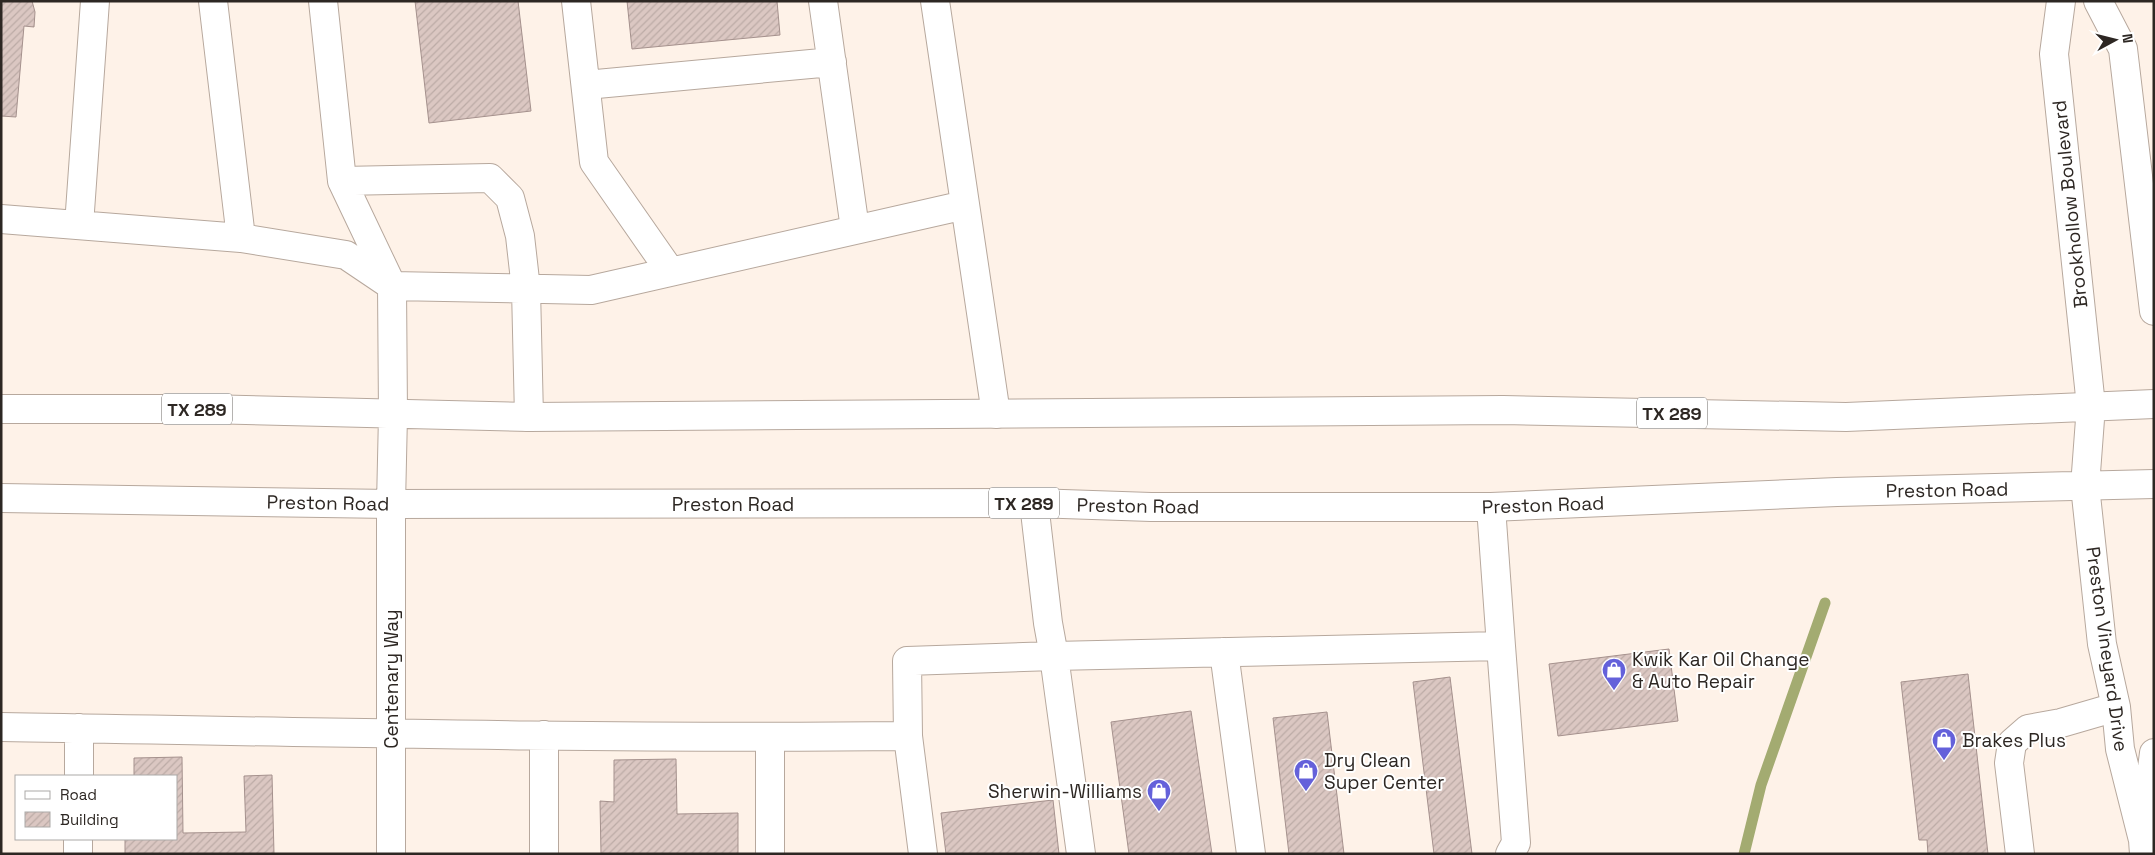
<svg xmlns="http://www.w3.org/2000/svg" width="2155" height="855" font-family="'Space Grotesk',sans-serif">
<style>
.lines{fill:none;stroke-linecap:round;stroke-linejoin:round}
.stream{stroke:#a3ab71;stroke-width:11}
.building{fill:url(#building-hatch);stroke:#a5918d}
.minor-casing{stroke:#b7a89d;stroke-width:30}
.major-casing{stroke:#b7a89d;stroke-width:30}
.minor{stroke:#fff;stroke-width:28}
.major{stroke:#fff;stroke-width:28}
.labels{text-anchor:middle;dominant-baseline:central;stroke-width:4;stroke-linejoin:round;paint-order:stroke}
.shield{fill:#fff;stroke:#6c6865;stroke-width:1}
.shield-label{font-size:18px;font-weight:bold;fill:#2d2723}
.street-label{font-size:19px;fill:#2d2723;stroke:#fff}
.poi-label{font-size:19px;fill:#2d2723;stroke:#fff;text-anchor:start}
</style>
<defs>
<pattern id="building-hatch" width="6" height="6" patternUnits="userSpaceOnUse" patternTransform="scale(1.25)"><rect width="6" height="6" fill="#dbc7c2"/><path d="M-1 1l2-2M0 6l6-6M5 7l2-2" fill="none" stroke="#bcaba6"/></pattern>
</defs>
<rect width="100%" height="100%" fill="#fef2e8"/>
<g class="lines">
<path class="stream" d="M1744,854L1761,785L1825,603"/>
</g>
<path class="building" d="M1,1H32L35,12L34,27L24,26L16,117L1,116Z
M415,1H518L531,111L429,123Z
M627,1H777L780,35L632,49Z
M1669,649L1678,721L1558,736L1549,664Z
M1968,674L1988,854H1928L1927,840H1919L1901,682Z
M1450,677L1472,854H1434L1413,682Z
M1191,711L1212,854H1129L1111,722Z
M1327,712L1344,854H1289L1273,718Z
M182,757L183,833L246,832L244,776L272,775L274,854H125V839H176V776H134V758Z
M676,759L677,814L738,813V854H601L600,801L614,802V760Z
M1053,800L1059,854H946L941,813Z"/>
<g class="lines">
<defs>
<path id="minor" d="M213,1L241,238
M323,1L342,181L392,286L393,415
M576,1L594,162L670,271
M823,1L855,229
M935,1L996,414
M2061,1L2054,54L2091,406
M2098,1L2123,49L2154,311
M586,85L832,62
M342,181L490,178L510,198L520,236L526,289L529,417
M1,219L241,238L346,255L392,286L591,290L965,205
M79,225L95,1
M2085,486L2102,644L2116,707L2120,749L2143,840L2144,854
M1034,503L1048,623L1054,656L1501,646L1491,507
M391,504V854
M1501,646L1516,843L1510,854
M1224,652L1251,854
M1,727C303,732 606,739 908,736L907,661L1054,656L1081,854
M544,735V854
M908,736L923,854
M79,776V728
M2145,824L2154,753
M78,854V839
M770,854V738
M2020,854L2009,763L2012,743L2028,729L2061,723L2116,707"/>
<path id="major" d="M1,409H204L529,417L1503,410L1846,417L2154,404
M2085,486L2091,406
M1,498L391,504L1034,503L1151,507H1491L1837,492L2154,484
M391,504L393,415"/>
</defs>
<use href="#minor" class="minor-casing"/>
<use href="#major" class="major-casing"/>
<use href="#minor" class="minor"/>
<use href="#major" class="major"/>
</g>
<defs>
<symbol id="shop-pin" viewBox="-11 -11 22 30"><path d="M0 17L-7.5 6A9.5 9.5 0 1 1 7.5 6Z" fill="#6461da" stroke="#fff"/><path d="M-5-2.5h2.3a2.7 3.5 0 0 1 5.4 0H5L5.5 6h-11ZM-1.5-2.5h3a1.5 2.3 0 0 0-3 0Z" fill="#fff"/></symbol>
</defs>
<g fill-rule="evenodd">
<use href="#shop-pin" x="1600" y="656" width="28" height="38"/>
<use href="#shop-pin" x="1930" y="726" width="28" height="38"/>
<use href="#shop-pin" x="1292" y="757" width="28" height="38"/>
<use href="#shop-pin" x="1145" y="777" width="28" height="38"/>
</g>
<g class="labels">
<g class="shield">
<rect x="162" y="393.5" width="70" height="31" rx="4"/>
<rect x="1637" y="397.5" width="70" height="31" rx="4"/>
<rect x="989" y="487.5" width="70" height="31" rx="4"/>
</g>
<g class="shield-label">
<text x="197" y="409">TX 289</text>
<text x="1672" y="413">TX 289</text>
<text x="1024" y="503">TX 289</text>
</g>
<g class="street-label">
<text transform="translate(2070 204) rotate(-96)">Brookhollow Boulevard</text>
<text transform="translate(1947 490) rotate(-1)">Preston Road</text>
<text transform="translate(328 503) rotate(1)">Preston Road</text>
<text x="733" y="504">Preston Road</text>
<text transform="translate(1543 505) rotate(-2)">Preston Road</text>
<text transform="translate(1138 506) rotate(1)">Preston Road</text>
<text transform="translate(2107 649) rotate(82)">Preston Vineyard Drive</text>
<text transform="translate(391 679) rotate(-90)">Centenary Way</text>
</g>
<g class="poi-label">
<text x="1632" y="659">Kwik Kar Oil Change<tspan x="1632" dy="22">&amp; Auto Repair</tspan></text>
<text x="1962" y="740">Brakes Plus</text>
<text x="1324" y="760">Dry Clean<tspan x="1324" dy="22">Super Center</tspan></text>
<text x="1142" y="791" text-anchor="end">Sherwin-Williams</text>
</g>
</g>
<rect width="2155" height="855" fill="none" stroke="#2d2723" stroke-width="5"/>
<rect x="15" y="775" width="162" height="65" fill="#ffffff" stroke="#aba9a7"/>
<rect x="25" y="791" width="25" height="8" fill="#ffffff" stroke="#aba9a7"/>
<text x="60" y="800" font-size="15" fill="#2d2723">Road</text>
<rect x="25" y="812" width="25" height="15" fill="url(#building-hatch)" stroke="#aba9a7"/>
<text x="60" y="825" font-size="15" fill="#2d2723">Building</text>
<g transform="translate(2115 40) rotate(83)" stroke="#ffffff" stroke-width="4" paint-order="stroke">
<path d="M0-4L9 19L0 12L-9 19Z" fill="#2d2723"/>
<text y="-8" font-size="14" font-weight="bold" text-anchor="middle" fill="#2d2723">N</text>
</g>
</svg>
